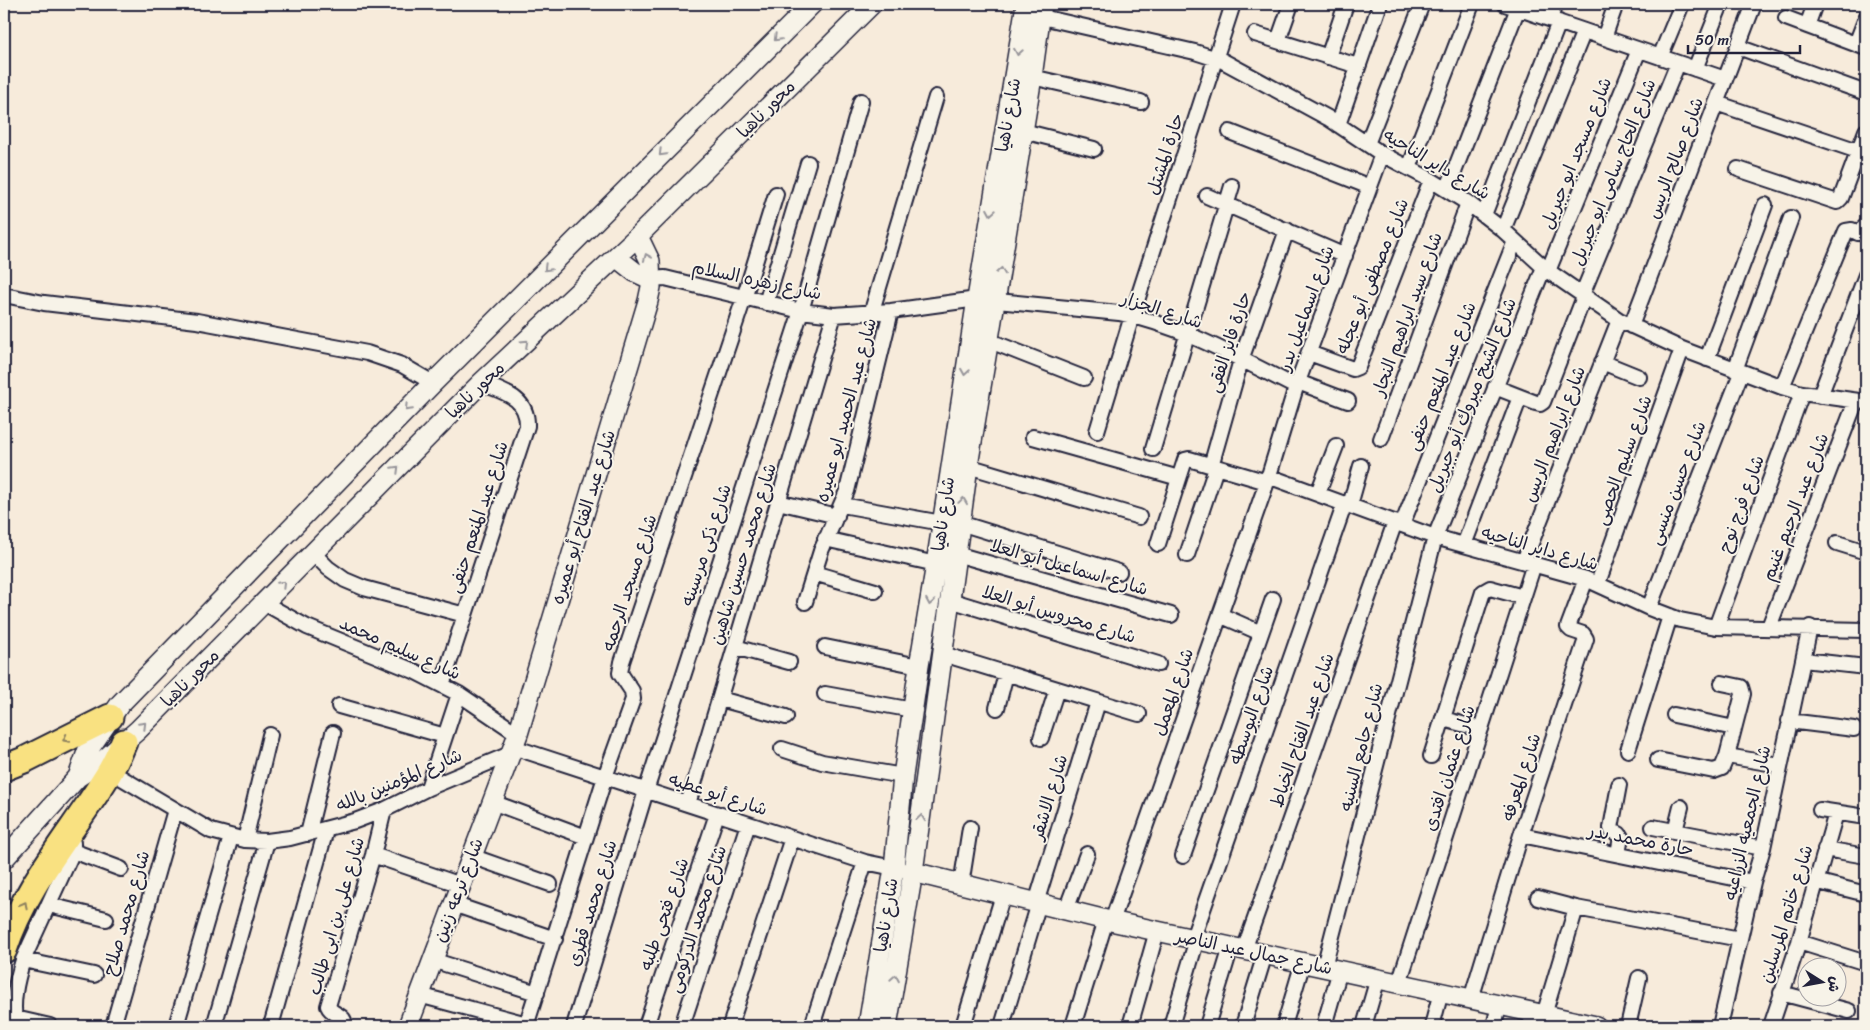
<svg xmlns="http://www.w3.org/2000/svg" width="1870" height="1030" font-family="Sriracha,'Playpen Sans Arabic',sans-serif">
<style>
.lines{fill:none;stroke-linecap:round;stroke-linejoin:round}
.street-casing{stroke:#22223b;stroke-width:18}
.secondary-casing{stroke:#22223b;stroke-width:22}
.highway-casing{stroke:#22223b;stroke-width:29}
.street{stroke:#f7f3e8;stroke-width:14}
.secondary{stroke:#f7f3e8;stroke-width:19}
.highway{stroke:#f9e181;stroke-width:25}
.oneway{stroke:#97959a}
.oneway2{stroke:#8e825e}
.labels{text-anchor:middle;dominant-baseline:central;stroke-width:4;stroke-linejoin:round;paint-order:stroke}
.street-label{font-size:18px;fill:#22223b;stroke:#f7f3e8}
</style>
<rect width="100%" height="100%" fill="#f7ebdb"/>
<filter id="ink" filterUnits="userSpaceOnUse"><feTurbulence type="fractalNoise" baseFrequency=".02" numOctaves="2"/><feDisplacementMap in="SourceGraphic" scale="10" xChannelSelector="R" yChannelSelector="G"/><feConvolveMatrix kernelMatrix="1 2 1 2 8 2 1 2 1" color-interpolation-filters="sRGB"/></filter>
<g filter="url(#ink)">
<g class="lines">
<defs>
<path id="street" d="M1505,4L1725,79
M1033,15L1195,52L1223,61L1328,118L1382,154L1431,180L1468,203L1503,230L1548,271L1619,320L1682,349L1782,387L1802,393L1866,402
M1786,18L1866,48
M1550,19L1555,4
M1807,26L1815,4
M1255,34L1358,66
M1604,38L1616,4
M1278,41L1291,4
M1856,44L1866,18
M1738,47L1866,93
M1328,57L1346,4
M1660,57L1682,4
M1695,69L1721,4
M1032,77L1141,102
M1716,103L1858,151
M1338,125L1380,4
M1023,131L1094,149
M1230,132L1370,187
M1367,144L1422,4
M1409,168L1472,4
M1738,169L1837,202L1841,198L1866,131
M1447,190L1518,8
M1207,196L1345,256
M1484,215L1559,22
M1503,230L1584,31
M1548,271L1639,50
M650,279L665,278L801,311L834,315L891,311L977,299L1119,313C1181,325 1240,359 1296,387
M4,295L44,303L197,321L367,353L402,365L433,383
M1582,295L1678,63
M766,303L808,163
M871,314L936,97
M1631,326L1754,4
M990,341L1084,378
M1309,353L1353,369L1358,367L1431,180
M1707,359L1765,205
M1602,362L1639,377
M1735,370L1791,218
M1298,382L1348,401
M1495,387L1536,403L1540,404L1543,402L1584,297
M1782,387L1846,231L1852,230L1858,233L1866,226
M1820,396L1866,275
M1097,431L1132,316L1233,4
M1033,437L1179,478
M1381,439L1468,203
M1153,449L1232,186
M968,466L1139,517
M1211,466L1241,360L1287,230
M1268,476L1435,537L1586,579L1649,608L1680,620L1716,627L1866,630
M1318,493L1336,446
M778,502L837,516
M842,505L942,523
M1350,505L1361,466
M960,523L1119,572
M1402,525L1515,241
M825,539L936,564
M1837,543L1866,552
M1158,544L1185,460L1189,459L1267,482
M1464,545L1520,397
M313,553L328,568L345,580L364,588L465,615
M956,554L1171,615
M1187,555L1216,468
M1524,561L1619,320
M814,573L875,591
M1598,583L1682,349
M950,600L1158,664
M805,602L821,551L847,491L891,311
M264,603L307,627L414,671L459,694L518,734
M1649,608L1741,373
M1220,615L1261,633
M1716,627L1802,393
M1769,627L1856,401
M735,647L789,662
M825,647L919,666
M943,654L1139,714
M1803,660L1866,667
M442,685L527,426C528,397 503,392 481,383
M825,694L913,710
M720,699L786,717
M339,706L445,736
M997,708L1006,674
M1674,715L1734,728
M1443,719L1481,729
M1789,721L1854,729
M1041,738L1057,689
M513,747L865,862L913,872
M782,749L822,762L903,776
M1628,750L1670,616
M1431,756L1483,592L1490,588L1523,597
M1727,756L1779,765
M1658,760L1714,771L1722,768L1727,756L1743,694L1741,687L1722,683
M110,771L211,831L245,840L267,841L290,838L355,821L384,810L428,788L510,754
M428,788L459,694
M492,802L586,837
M688,804L834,315
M1820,810L1866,817
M1653,827L1763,848
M1675,831L1681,807
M308,834L333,733
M1521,835L1753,882
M245,840L270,735
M1825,849L1866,856
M73,851L121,869
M1618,854L1621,837L1619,834L1612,831L1611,828L1619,785
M373,855L461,885
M471,856L550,884
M1183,856L1273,599
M1815,881L1866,894
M961,885L970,828
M1538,898L1576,908L1740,939
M1036,903L1098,702
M453,904L555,939
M49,905L106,919
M1066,910L1087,854
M1112,921L1267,482L1296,387L1382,154
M1193,938L1345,503
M1799,942L1866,963
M1244,950L1395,522
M23,960L94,975
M432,960L537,993
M1324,967L1435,537L1544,267
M1399,983L1534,564
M1781,993L1849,1011
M419,995L527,1024
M1471,999L1521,835L1586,639L1583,634L1571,630L1568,627L1586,579
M1544,1015L1576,908
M15,1018L50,1026
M16,1026C11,1004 16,982 23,960L73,851V843L68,832
M113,1026L175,810
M176,1026L231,837
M214,1026L267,841
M271,1026L326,830
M344,1026C347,1014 332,1016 328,1006L373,855L384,810
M526,1026L605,777L633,699L632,691L620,673L622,662L744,298L776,194
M574,1026L646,791L801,311L861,101
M646,1026L717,814
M682,1026L748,824
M730,1026L792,838
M812,1026L865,862
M963,1026L1003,895
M1002,1026L1039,903
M1073,1026L1106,920
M1130,1026L1157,931
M1171,1026L1197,939
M1207,1026L1231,947
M1243,1026L1265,954
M1284,1026L1303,962
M1324,1026L1340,970
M1364,1026L1378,978
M1432,1026L1441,992
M1494,1026L1499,1005
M1530,1026L1534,1012
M1628,1026L1639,978
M1720,1026L1753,882L1763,848L1810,627
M1771,1026L1799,942L1836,813"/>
<path id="secondary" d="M616,257L635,272L650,279
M78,777L87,752L120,704L433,383L812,4
M4,859L78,777L105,759L138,730L481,383L638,236L872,4
M913,872L1106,920L1596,1026
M408,1026L518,734L648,301L651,287L650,261L638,236
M868,1026L894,868L903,776L919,666L936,564L977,299L1026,4
M887,1026L913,872L968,466L1032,77L1042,4"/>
<path id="highway" d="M4,768L24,760L110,717
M4,950C25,884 74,831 109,773C115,763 120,752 124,742"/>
</defs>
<use href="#street" class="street-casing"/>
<use href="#secondary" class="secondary-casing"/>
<use href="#highway" class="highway-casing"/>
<use href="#street" class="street"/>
<use href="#secondary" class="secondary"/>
<use href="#highway" class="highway"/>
</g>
<defs><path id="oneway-chevron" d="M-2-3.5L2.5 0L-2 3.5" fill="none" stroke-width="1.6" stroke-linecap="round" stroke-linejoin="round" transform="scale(1.25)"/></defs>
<g class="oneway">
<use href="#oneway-chevron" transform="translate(777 38) rotate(135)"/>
<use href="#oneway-chevron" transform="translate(1018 52) rotate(100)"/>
<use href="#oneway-chevron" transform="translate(662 153) rotate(135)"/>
<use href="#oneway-chevron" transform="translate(991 212) rotate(100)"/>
<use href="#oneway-chevron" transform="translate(647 257) rotate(-112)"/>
<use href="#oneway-chevron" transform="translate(547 268) rotate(135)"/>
<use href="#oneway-chevron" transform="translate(1001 271) rotate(-81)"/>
<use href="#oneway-chevron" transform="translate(525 343) rotate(-43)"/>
<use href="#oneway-chevron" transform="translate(965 372) rotate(99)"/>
<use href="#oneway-chevron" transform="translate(408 408) rotate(134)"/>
<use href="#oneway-chevron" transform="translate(396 469) rotate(-45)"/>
<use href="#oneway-chevron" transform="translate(963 501) rotate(-82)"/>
<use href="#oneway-chevron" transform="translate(282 584) rotate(-45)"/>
<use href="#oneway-chevron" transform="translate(930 602) rotate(100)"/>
<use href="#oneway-chevron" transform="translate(143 725) rotate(-45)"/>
<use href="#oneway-chevron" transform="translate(921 818) rotate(-82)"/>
<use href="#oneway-chevron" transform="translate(895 978) rotate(-80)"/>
</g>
<g class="oneway2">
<use href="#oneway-chevron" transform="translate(66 739) rotate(153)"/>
<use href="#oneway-chevron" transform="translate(24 905) rotate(-61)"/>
</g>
</g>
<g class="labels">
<g class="street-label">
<text transform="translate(766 109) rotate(-45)">محور ناهيا</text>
<text transform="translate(1008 115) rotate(-80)">شارع ناهيا</text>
<text transform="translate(1576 153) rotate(-68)">شارع مسجد ابو جبريل</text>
<text transform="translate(1165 154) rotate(-72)">حارة المشتل</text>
<text transform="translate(1675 158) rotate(-69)">شارع صالح الريس</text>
<text transform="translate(1437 164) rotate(31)">شارع داير الناحيه</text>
<text transform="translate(1613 172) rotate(-68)">شارع الحاج سامى ابو جبريل</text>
<text transform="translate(1372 276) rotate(-68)">شارع مصطفى أبو عجله</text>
<text transform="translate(757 280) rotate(12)">شارع زهره السلام</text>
<text transform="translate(1306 308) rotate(-70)">شارع اسماعيل بدر</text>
<text transform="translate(1162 310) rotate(18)">شارع الجزار</text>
<text transform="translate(1407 314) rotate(-70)">شارع سيد ابراهيم النجار</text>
<text transform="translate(1229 342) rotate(-72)">حارة فايز الفقى</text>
<text transform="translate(1441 376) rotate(-68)">شارع عبد المنعم حنفى</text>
<text transform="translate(475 390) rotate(-44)">محور ناهيا</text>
<text transform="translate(1472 395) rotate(-68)">شارع الشيخ مبروك أبو جبريل</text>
<text transform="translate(846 410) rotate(-75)">شارع عبد الحميد ابو عميره</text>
<text transform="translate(1554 434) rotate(-69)">شارع ابراهيم الريس</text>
<text transform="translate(1623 460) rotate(-70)">شارع سليم الحصى</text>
<text transform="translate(1677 483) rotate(-69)">شارع حسن منسى</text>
<text transform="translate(1741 504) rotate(-70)">شارع فرج نوح</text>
<text transform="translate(1795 507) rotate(-69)">شارع عبد الرحيم غنيم</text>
<text transform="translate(943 514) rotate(-82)">شارع ناهيا</text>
<text transform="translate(478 517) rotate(-72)">شارع عبد المنعم حنفى</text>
<text transform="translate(583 517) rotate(-73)">شارع عبد الفتاح أبو عميره</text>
<text transform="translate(706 545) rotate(-72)">شارع ذكى مرسينه</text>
<text transform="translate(1540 548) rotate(16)">شارع داير الناحيه</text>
<text transform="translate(743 554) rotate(-73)">شارع محمد حسين شاهين</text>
<text transform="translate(1069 567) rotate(16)">شارع اسماعيل أبو العلا</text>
<text transform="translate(629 583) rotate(-72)">شارع مسجد الرحمه</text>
<text transform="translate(1059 614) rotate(17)">شارع محروس أبو العلا</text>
<text transform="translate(400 648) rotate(24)">شارع سليم محمد</text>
<text transform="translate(190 678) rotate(-45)">محور ناهيا</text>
<text transform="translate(1173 692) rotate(-71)">شارع المعمل</text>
<text transform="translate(1251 715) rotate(-71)">شارع البوسطه</text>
<text transform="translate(1302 730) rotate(-71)">شارع عبد الفتاح الخياط</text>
<text transform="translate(1361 747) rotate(-76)">شارع جامع السنيه</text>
<text transform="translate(1449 768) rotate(-72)">شارع عثمان افتدى</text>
<text transform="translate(1521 777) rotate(-72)">شارع المعرفه</text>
<text transform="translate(399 780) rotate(-23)">شارع المؤمنين بالله</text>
<text transform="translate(718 794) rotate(18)">شارع أبو عطيه</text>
<text transform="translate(1049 797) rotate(-73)">شارع الاشقر</text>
<text transform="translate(1747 823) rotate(-77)">شارع الجمعيه الزراعيه</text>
<text transform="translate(1641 840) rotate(11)">حارة محمد بدر</text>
<text transform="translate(458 890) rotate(-69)">شارع ترعه زنين</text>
<text transform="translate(592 903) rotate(-73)">شارع محمد قطرى</text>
<text transform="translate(126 913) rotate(-74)">شارع محمد صلاح</text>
<text transform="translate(664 914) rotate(-71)">شارع فتحى طلبه</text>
<text transform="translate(1786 914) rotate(-73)">شارع خاتم المرسلين</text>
<text transform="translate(886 915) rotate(-81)">شارع ناهيا</text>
<text transform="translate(336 916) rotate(-74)">شارع على بن ابى طالب</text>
<text transform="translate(697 919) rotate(-72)">شارع محمد الدركومى</text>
<text transform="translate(1254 952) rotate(12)">شارع جمال عبد الناصر</text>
</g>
</g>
<rect width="1870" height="1030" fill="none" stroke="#f7f3e8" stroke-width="20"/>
<rect x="10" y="10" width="1850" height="1010" fill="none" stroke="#22223b" stroke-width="2" filter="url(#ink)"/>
<g transform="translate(1822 982) rotate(101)"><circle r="24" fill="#f7f3e8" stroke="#a29fa3"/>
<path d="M0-4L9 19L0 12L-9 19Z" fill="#22223b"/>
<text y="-8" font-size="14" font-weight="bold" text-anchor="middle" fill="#22223b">ش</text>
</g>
<path d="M1688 45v8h112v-8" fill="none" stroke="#22223b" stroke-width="2.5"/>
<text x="1695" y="45" font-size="15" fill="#22223b" stroke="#f7f3e8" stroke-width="4" paint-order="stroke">50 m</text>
</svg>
